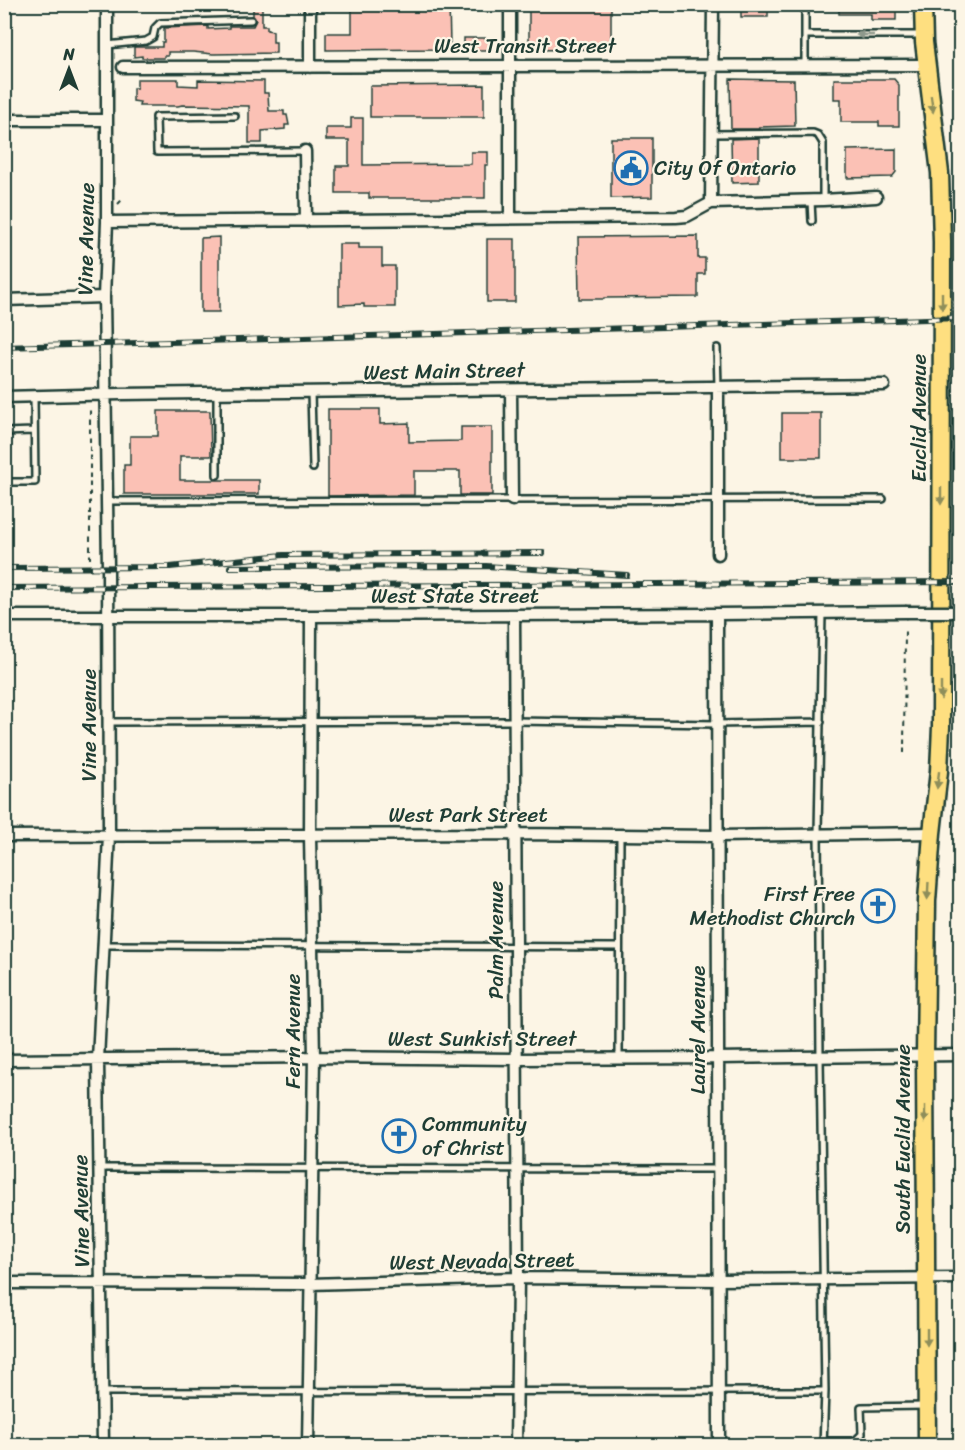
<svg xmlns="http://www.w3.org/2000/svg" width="965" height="1450" font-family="Sriracha,sans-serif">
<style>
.building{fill:#fbc1b5;stroke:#1f3d34;stroke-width:1.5}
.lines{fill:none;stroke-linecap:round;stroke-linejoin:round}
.lane-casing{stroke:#1f3d34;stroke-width:10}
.street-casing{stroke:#1f3d34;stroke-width:15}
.primary-casing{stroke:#1f3d34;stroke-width:21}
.path{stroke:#1f3d34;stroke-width:2;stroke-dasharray:4.5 4.5;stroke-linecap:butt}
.lane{stroke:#fcf5e5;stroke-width:5}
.street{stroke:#fcf5e5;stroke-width:10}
.primary{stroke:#fedf80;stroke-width:16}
.rail-casing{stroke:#1f3d34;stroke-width:6}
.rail{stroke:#fcf5e5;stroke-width:4;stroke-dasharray:11;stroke-linecap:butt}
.street-bridge-casing{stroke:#1f3d34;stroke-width:15;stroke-linecap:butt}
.street-bridge{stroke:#fcf5e5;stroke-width:10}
.oneway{fill:#8e998c}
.oneway2{fill:#8e8e5a}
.labels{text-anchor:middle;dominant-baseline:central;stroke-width:4.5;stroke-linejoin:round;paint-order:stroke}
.street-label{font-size:21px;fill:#1f3d34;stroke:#fcf5e5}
.poi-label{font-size:21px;fill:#1f3d34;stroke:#fcf5e5;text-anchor:start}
</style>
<rect width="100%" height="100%" fill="#fcf5e5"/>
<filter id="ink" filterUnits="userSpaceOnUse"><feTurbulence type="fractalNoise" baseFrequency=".0167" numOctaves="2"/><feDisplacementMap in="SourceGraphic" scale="12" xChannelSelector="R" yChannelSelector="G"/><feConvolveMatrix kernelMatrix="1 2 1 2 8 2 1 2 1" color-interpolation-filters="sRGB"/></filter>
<g filter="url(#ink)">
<path class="building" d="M253,4H262V26H267V30L273,31V42H276V53L213,54L193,52H168V56H164V58H142V56L134,57V47H162V42H164V28L208,26V29L229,28V26H253L256,20L253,16Z
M352,4H449L450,44L444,49L326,50V33H352Z
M529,4H611V49L529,50Z
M741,4H768V17H741Z
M839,4H896V20H871V14H839Z
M464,38H491V50H464Z
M137,79H178V85L198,86V80L264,81V93H268L269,111H284V115H287L289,125H285V129L262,131V143H249V106L182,105L178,106H139L140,102L133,101V88H137Z
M730,79L794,80L795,126L759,127V129H731Z
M834,79H894L899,85V126H879V122H841V99H834Z
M484,85V117H370V86Z
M351,118H363V165L471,164V152H488V165H485V198H369V193H336V166H349V140H326V128H351Z
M611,138H652V197L611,198Z
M759,138V182L732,183L731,139Z
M896,149V172L892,177L847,178V150Z
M698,236V258H705V274H698V297L604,298V299H579L578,237Z
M219,237V312H201V238Z
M487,239H515V302H487Z
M339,244H359V248H382V266H395V307H364V304L339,305Z
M328,409H380V424L409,423V442L461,441V427H492V495H460V471H414V495L328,496Z
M158,411H210L211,456H180V480H259V494H124V465H130V436H158Z
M782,413H821V458H782Z"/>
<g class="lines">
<defs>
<path id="lane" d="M6,4V120
M456,4L461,7H510
M805,35H922
M107,45L146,41L153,37L155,28L160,23L251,20
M805,66V11
M235,116L156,117L157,152L305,151
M4,129L7,300
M712,134L813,133L818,135L823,143V200
M811,201L812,221
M717,348L718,387
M311,392L313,468
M217,393V475
M4,432L34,431
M4,482H35L34,396
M107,501L883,499
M822,613L818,833L820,1057L825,1391L823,1446
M109,722L515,721L717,724L821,722
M104,945L619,947
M619,1059L620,836
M100,1168L719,1169
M103,1392L825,1391
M823,1441H855L862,1434L861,1407L925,1406"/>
<path id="street" d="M310,4V67
M510,4V218
M123,67L927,65
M4,120H107
M305,151L306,221
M711,203L713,4
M107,222L676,217L687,216L711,203L823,200L876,197
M4,300L104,297
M718,387V554
M511,390L512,500
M4,397L121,394L884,385
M717,614C717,891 720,1168 719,1446
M514,615L518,1278L516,1446
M4,616H311L717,614L905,612
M4,836L515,834L718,836L932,833
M4,1060L314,1057L516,1059L718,1058L960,1055
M4,1283L310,1284L518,1278L720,1280L960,1278
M103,1446L98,1060L109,835L108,567L104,297L107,222V4
M308,1446L314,1057L310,836L311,616"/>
<path id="primary" d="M923,4L924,42L940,173L942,242L941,727L939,771L932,833L927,901L925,1056L927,1446"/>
</defs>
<use href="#lane" class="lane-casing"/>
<use href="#street" class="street-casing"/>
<use href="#primary" class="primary-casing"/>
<path class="path" d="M118,204L124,198
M90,559V408
M904,753L905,629"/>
<use href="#lane" class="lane"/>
<use href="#street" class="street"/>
<use href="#primary" class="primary"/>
<defs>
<path id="rail" d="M4,347L960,318
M230,567L486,566L627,575
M4,568L170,567L283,555L543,553
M4,588L960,582"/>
</defs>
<use href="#rail" class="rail-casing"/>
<use href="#rail" class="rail"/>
<defs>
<path id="street-bridge" d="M905,612H960"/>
</defs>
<use href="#street-bridge" class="street-bridge-casing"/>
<use href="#street-bridge" class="street-bridge"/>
</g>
<defs><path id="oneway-solid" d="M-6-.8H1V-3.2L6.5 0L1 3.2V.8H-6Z" transform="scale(1.5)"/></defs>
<use class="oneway" href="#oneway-solid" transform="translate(865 35) rotate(180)"/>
<g class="oneway2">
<use href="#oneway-solid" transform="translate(932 104) rotate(82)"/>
<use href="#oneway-solid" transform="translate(942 301) rotate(90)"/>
<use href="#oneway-solid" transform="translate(941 496) rotate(90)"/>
<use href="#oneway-solid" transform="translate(941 691) rotate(90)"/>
<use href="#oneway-solid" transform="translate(938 780) rotate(97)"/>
<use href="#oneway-solid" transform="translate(928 891) rotate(93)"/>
<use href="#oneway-solid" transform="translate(925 1114) rotate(90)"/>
<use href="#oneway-solid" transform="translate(927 1337) rotate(90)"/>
</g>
</g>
<defs>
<symbol id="civic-ring" viewBox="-11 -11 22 22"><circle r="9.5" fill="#fcf5e5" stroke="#1f6fb2" stroke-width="1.5"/><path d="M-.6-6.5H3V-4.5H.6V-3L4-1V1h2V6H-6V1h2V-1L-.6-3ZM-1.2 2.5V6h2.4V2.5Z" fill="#1f6fb2"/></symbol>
<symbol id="church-ring" viewBox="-11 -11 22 22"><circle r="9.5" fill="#fcf5e5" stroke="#1f6fb2" stroke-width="1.5"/><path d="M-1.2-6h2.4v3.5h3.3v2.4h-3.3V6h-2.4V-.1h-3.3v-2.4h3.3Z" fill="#1f6fb2"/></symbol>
</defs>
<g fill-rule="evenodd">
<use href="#civic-ring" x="612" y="149" width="38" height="38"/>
<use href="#church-ring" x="859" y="887" width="38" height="38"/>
<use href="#church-ring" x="380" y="1117" width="38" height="38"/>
</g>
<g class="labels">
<g class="street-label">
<text x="525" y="46">West Transit Street</text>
<text transform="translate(86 239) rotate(-89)">Vine Avenue</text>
<text transform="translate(444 371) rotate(-1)">West Main Street</text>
<text transform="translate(919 418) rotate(-90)">Euclid Avenue</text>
<text x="455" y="596">West State Street</text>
<text transform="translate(89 725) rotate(-90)">Vine Avenue</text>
<text x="468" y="815">West Park Street</text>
<text transform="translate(496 940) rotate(-90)">Palm Avenue</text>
<text transform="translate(698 1030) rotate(-90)">Laurel Avenue</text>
<text transform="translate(293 1031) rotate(-90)">Fern Avenue</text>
<text x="482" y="1039">West Sunkist Street</text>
<text transform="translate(903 1139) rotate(-90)">South Euclid Avenue</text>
<text transform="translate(81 1211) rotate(-91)">Vine Avenue</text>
<text transform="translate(482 1261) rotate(-1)">West Nevada Street</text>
</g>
<g class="poi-label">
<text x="654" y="168">City Of Ontario</text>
<text x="855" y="894" text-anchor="end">First Free<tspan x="855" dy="24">Methodist Church</tspan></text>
<text x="422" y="1124">Community<tspan x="422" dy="24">of Christ</tspan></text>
</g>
</g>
<rect width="965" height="1450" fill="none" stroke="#fcf5e5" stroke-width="24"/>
<rect x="12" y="12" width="941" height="1426" fill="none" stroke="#1f3d34" stroke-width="2" filter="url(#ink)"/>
<g transform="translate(69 69)" stroke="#fcf5e5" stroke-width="4.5" paint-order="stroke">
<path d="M0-4.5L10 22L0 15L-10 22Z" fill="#1f3d34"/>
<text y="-9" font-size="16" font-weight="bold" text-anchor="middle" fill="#1f3d34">N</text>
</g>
</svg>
